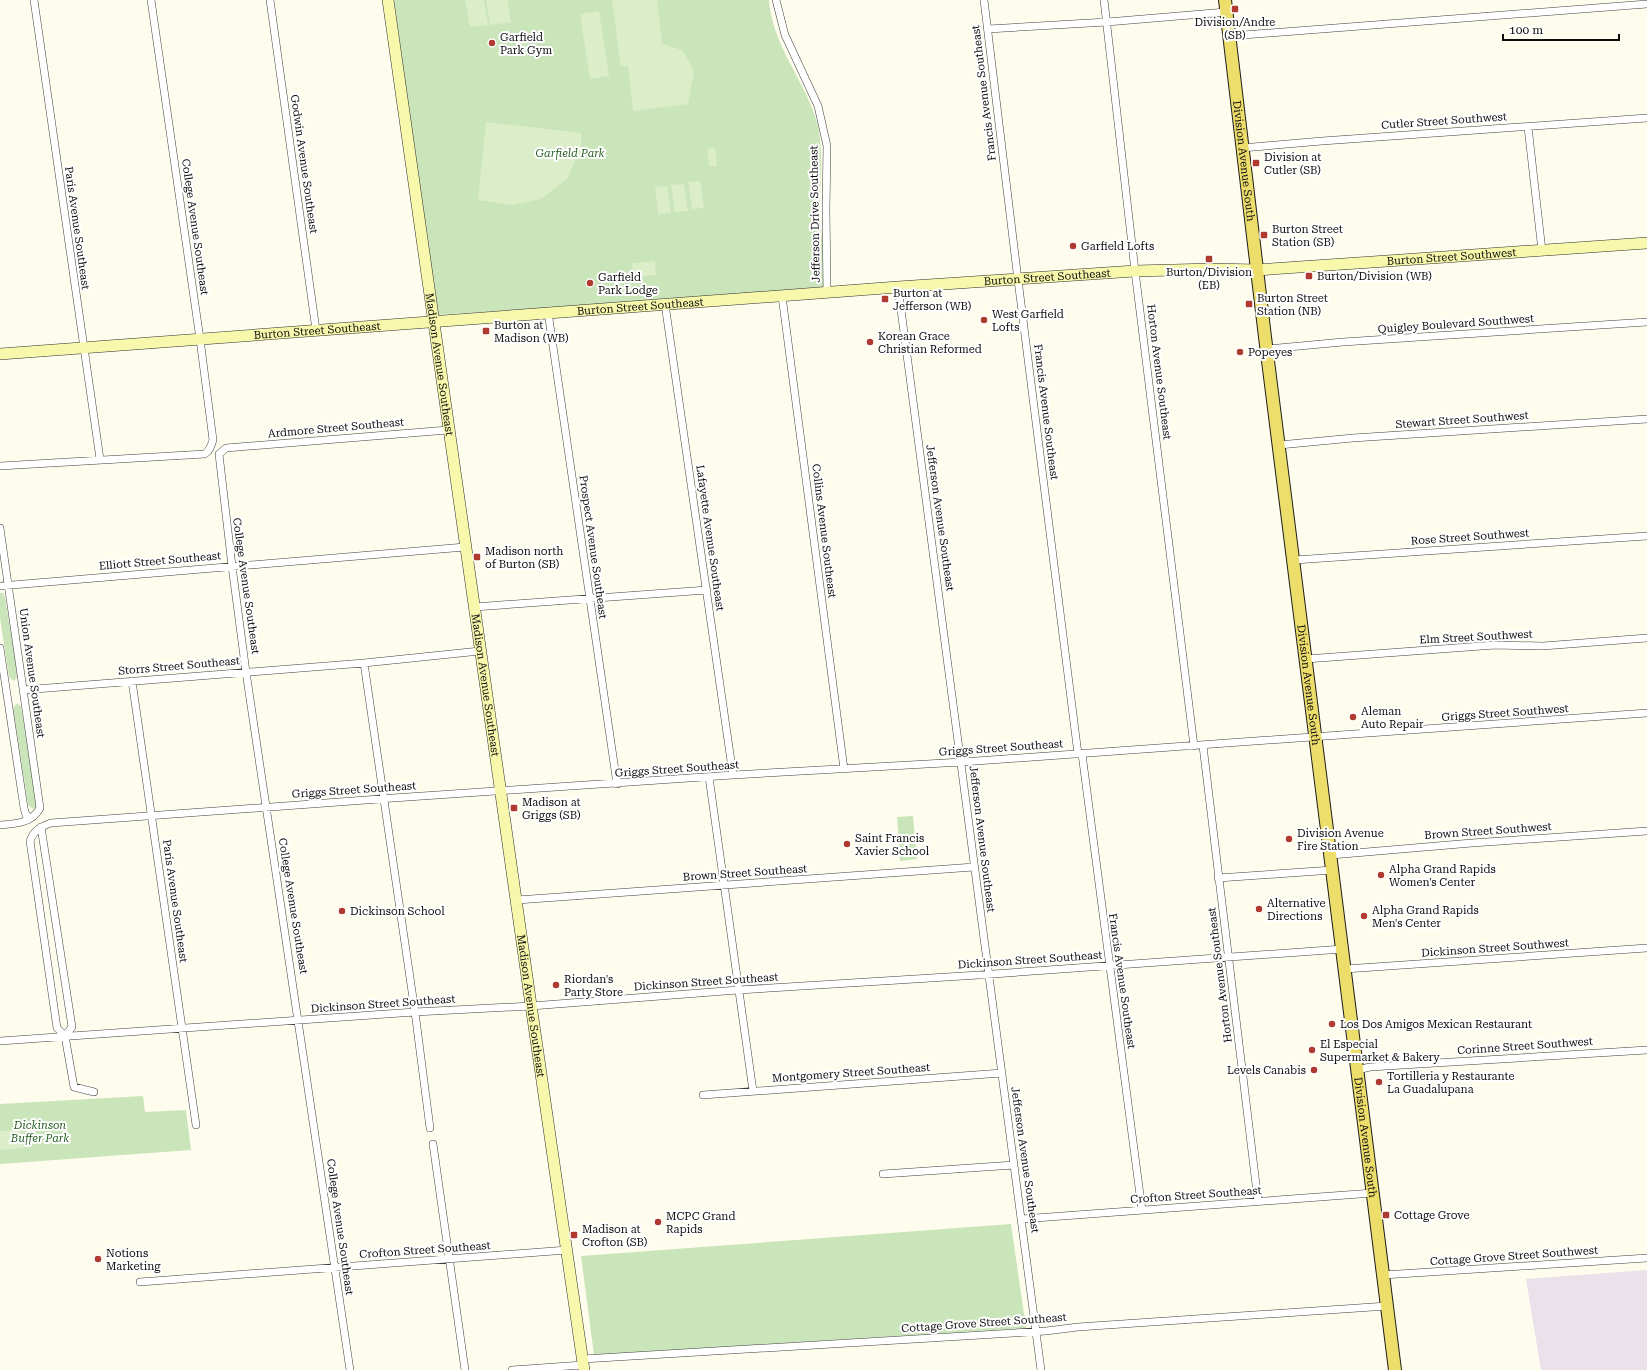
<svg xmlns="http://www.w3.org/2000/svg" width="1647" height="1370" font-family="'Roboto Serif',serif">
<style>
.industrial{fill:#eae1ea}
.green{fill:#cae5b9}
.pitch{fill:#dcedca}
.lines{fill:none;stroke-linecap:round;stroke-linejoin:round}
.street-casing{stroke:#3f3f3f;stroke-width:8}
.secondary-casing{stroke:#2e2e2e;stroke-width:12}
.primary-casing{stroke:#1d1d1d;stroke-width:14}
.street{stroke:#fff;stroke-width:7}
.secondary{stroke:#f7f8ac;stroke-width:11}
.primary{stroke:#edde6c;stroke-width:12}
.poi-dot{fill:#b03930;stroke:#fff;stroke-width:1.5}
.labels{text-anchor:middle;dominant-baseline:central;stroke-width:4;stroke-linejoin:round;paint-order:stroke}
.poi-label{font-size:11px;fill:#0c0c0c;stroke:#fff;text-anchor:start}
.street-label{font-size:11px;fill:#0c0c0c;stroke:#fff}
.park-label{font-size:11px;font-style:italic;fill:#275e22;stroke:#fff}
</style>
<rect width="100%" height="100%" fill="#fefcec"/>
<path class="industrial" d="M1647,1270V1370H1541L1526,1279Z"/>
<path class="green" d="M394,0H769C772,42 800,75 814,113C826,146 819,179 820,213C821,238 825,264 827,289L437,315Z
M0,593H3L5,597L18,676L14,681L9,677L0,618Z
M17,703L21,707L37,804L35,808L33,809L28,805L13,708Z
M913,816L917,859L900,861L897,817Z
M143,1096L145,1112L186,1110L191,1150L0,1164V1104Z
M1011,1224L1026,1328L594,1355L581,1256Z"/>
<path class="pitch" d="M465,0H484L488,25L470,27Z
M486,0H507L511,22L490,25Z
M612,0H657L662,44L682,50L694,71L688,104L633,111L628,66L621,67Z
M599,11L609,76L590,79L580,14Z
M486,122L581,133V147L567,179L541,199L512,205L478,200Z
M715,148L717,166H709L707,149Z
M700,181L704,208L692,209L688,182Z
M684,184L688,211L675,212L671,185Z
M667,186L671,213L658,214L655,187Z
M655,261L656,275L633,277L632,263Z
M22,1130L24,1148L0,1150V1131Z"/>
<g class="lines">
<defs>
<path id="street" d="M34,0L100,459
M270,0L316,330
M776,0L785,35L818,106L827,146L826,210L827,292
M984,0L1018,280L1078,754
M1104,0L1135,271L1194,746
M988,29L1107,22L1226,12
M1230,36L1647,4
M1528,127L1542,251
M1242,148L1322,141L1647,118
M898,287L1041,1370
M782,296L844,769
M665,304L733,775
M548,312L617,784
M1267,349L1343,342L1647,322
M1279,445L1353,438L1647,419
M0,466L205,454C210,450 211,446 213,440L200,339L151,0
M0,528L40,808C32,823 16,824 0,825
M1294,560L1647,536
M0,586L465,547
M474,607L707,590
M0,648L24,808L26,815L31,818
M1306,659L1495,645L1543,646L1647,638
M364,663L415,1012L430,1128
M132,681L196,1125
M23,690L364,663L480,651
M1203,746L1258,1201
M1082,754L1142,1210
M709,777L753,1091
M41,827L72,1027L65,1036
M1331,855L1472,843L1647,831
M1218,878L1333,870
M517,900L974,867
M1345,969L1647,948
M0,1041L415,1012L531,1006L738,990L979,975L1343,949
M1357,1070L1370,1067L1647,1050
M94,1092L74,1087L65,1036L57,1028L30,841C34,830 40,827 51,823L393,798L733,775L962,762L1647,713
M703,1095L1002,1073
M433,1144L465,1370
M883,1174L1014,1165
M1022,1219L1373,1193
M1383,1275L1647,1258
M140,1282L567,1250
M583,1359L1046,1331L1078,1327L1387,1306
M350,1370L246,672L232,566L219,454L226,448L448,430
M512,1370L583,1365"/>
<g id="secondary">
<path id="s1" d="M388,0C435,335 484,670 531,1005C548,1127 567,1248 584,1370"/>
<path id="s2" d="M0,354L898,287L1135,271L1212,269L1257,270L1647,243"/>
</g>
<g id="primary">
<path id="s3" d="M1225,0L1265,337L1395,1370"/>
</g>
</defs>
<use href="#street" class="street-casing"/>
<use href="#secondary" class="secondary-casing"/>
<use href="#primary" class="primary-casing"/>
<use href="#street" class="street"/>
<use href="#secondary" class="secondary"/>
<use href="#primary" class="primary"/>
</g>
<g class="poi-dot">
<rect x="1231" y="5" width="8" height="8" rx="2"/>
<circle cx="492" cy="43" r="4"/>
<rect x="1252" y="159" width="8" height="8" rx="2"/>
<rect x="1260" y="231" width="8" height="8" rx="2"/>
<circle cx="1073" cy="246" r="4"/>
<rect x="1205" y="255" width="8" height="8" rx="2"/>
<rect x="1305" y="272" width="8" height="8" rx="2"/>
<circle cx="590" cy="283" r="4"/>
<rect x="881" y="295" width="8" height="8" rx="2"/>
<rect x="1245" y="300" width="8" height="8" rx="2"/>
<circle cx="984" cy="320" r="4"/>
<rect x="482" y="327" width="8" height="8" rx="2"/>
<circle cx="870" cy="342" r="4"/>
<circle cx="1240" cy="352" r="4"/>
<rect x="473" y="553" width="8" height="8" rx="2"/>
<circle cx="1353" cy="717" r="4"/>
<rect x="510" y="804" width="8" height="8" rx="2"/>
<circle cx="1289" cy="839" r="4"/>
<circle cx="847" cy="844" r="4"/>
<circle cx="1381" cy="875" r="4"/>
<circle cx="1259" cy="909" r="4"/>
<circle cx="342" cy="911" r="4"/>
<circle cx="1364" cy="916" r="4"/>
<circle cx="556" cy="985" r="4"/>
<circle cx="1332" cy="1024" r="4"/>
<circle cx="1312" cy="1050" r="4"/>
<circle cx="1314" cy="1070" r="4"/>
<circle cx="1379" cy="1082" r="4"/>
<rect x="1382" y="1211" width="8" height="8" rx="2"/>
<circle cx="658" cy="1222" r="4"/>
<rect x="570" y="1231" width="8" height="8" rx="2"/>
<circle cx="98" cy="1259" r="4"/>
</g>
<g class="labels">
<g class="poi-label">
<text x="1235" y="22" text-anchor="middle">Division/Andre<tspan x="1235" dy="13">(SB)</tspan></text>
<text x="500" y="37">Garfield<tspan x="500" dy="13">Park Gym</tspan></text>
<text x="1264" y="157">Division at<tspan x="1264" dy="13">Cutler (SB)</tspan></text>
<text x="1272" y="229">Burton Street<tspan x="1272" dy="13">Station (SB)</tspan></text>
<text x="1081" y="246">Garfield Lofts</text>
<text x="1209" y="272" text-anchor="middle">Burton/Division<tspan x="1209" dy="13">(EB)</tspan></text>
<text x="1317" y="276">Burton/Division (WB)</text>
<text x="598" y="277">Garfield<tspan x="598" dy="13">Park Lodge</tspan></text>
<text x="893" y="293">Burton at<tspan x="893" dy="13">Jefferson (WB)</tspan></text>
<text x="1257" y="298">Burton Street<tspan x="1257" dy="13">Station (NB)</tspan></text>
<text x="992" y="314">West Garfield<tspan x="992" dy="13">Lofts</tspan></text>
<text x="494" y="325">Burton at<tspan x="494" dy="13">Madison (WB)</tspan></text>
<text x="878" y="336">Korean Grace<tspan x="878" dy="13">Christian Reformed</tspan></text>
<text x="1248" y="352">Popeyes</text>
<text x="485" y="551">Madison north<tspan x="485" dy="13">of Burton (SB)</tspan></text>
<text x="1361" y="711">Aleman<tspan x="1361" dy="13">Auto Repair</tspan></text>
<text x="522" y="802">Madison at<tspan x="522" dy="13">Griggs (SB)</tspan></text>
<text x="1297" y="833">Division Avenue<tspan x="1297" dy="13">Fire Station</tspan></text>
<text x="855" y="838">Saint Francis<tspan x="855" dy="13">Xavier School</tspan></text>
<text x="1389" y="869">Alpha Grand Rapids<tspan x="1389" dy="13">Women's Center</tspan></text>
<text x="1267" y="903">Alternative<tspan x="1267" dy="13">Directions</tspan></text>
<text x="1372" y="910">Alpha Grand Rapids<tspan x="1372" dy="13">Men's Center</tspan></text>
<text x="350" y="911">Dickinson School</text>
<text x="564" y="979">Riordan's<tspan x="564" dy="13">Party Store</tspan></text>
<text x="1340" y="1024">Los Dos Amigos Mexican Restaurant</text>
<text x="1320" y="1044">El Especial<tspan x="1320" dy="13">Supermarket &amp; Bakery</tspan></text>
<text x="1306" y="1070" text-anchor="end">Levels Canabis</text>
<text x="1387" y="1076">Tortilleria y Restaurante<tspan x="1387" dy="13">La Guadalupana</tspan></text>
<text x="1394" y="1215">Cottage Grove</text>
<text x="666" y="1216">MCPC Grand<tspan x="666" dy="13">Rapids</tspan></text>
<text x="582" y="1229">Madison at<tspan x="582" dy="13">Crofton (SB)</tspan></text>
<text x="106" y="1253">Notions<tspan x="106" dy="13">Marketing</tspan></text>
</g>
<g class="street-label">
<text transform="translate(984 93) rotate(-97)">Francis Avenue Southeast</text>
<text transform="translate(1444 121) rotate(-4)">Cutler Street Southwest</text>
<text stroke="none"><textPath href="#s3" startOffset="162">Division Avenue South</textPath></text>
<text transform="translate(304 164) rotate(82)">Godwin Avenue Southeast</text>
<text transform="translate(815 214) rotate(-91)">Jefferson Drive Southeast</text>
<text transform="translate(195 227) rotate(82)">College Avenue Southeast</text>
<text transform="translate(77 228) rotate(82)">Paris Avenue Southeast</text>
<text stroke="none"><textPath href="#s2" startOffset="1455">Burton Street Southwest</textPath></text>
<text stroke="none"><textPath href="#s2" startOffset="1050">Burton Street Southeast</textPath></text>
<text stroke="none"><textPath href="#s2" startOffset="642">Burton Street Southeast</textPath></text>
<text transform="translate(1456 324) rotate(-4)">Quigley Boulevard Southwest</text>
<text stroke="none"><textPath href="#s2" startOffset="318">Burton Street Southeast</textPath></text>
<text stroke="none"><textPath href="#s1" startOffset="368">Madison Avenue Southeast</textPath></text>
<text transform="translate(1159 372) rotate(83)">Horton Avenue Southeast</text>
<text transform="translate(1046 412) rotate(83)">Francis Avenue Southeast</text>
<text transform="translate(1462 420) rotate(-4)">Stewart Street Southwest</text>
<text transform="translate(336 428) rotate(-5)">Ardmore Street Southeast</text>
<text transform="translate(940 518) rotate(82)">Jefferson Avenue Southeast</text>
<text transform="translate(824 531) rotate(83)">Collins Avenue Southeast</text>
<text transform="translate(1470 537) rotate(-4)">Rose Street Southwest</text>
<text transform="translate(710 538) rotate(82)">Lafayette Avenue Southeast</text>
<text transform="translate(593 547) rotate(82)">Prospect Avenue Southeast</text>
<text transform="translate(160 561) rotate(-5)">Elliott Street Southeast</text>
<text transform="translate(246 586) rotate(82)">College Avenue Southeast</text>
<text transform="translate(1476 637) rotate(-3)">Elm Street Southwest</text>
<text transform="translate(179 666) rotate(-5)">Storrs Street Southeast</text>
<text transform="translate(32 673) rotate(82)">Union Avenue Southeast</text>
<text stroke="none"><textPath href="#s1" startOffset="692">Madison Avenue Southeast</textPath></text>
<text stroke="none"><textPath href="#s3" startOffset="690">Division Avenue South</textPath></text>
<text transform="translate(1505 713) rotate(-4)">Griggs Street Southwest</text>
<text transform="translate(1001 748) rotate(-4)">Griggs Street Southeast</text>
<text transform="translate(677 769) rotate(-4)">Griggs Street Southeast</text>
<text transform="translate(354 790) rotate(-4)">Griggs Street Southeast</text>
<text transform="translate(1488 831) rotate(-4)">Brown Street Southwest</text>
<text transform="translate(982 839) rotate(83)">Jefferson Avenue Southeast</text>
<text transform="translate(745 873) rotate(-4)">Brown Street Southeast</text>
<text transform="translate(175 901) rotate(82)">Paris Avenue Southeast</text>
<text transform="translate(293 906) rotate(81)">College Avenue Southeast</text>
<text transform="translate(1495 948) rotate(-4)">Dickinson Street Southwest</text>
<text transform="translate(1030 960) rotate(-4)">Dickinson Street Southeast</text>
<text transform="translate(1220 975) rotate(-97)">Horton Avenue Southeast</text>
<text transform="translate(1122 981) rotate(82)">Francis Avenue Southeast</text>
<text transform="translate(706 982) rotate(-4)">Dickinson Street Southeast</text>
<text transform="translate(383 1004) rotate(-4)">Dickinson Street Southeast</text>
<text stroke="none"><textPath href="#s1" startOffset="1016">Madison Avenue Southeast</textPath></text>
<text transform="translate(1525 1046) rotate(-4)">Corinne Street Southwest</text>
<text transform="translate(851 1073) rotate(-4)">Montgomery Street Southeast</text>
<text stroke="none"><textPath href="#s3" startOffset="1146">Division Avenue South</textPath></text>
<text transform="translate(1025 1160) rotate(82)">Jefferson Avenue Southeast</text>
<text transform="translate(1196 1195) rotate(-4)">Crofton Street Southeast</text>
<text transform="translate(340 1227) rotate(82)">College Avenue Southeast</text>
<text transform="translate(425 1250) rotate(-4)">Crofton Street Southeast</text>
<text transform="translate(1514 1256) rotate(-4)">Cottage Grove Street Southwest</text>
<text transform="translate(984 1323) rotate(-4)">Cottage Grove Street Southeast</text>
</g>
<g class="park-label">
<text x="570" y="153">Garfield Park</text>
<text x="40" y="1125">Dickinson<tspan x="40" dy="13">Buffer Park</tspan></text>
</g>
</g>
<path d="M1503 34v6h116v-6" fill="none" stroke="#0c0c0c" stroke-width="2"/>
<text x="1509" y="34" font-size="12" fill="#0c0c0c" stroke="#ffffff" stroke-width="3" paint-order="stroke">100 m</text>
</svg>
